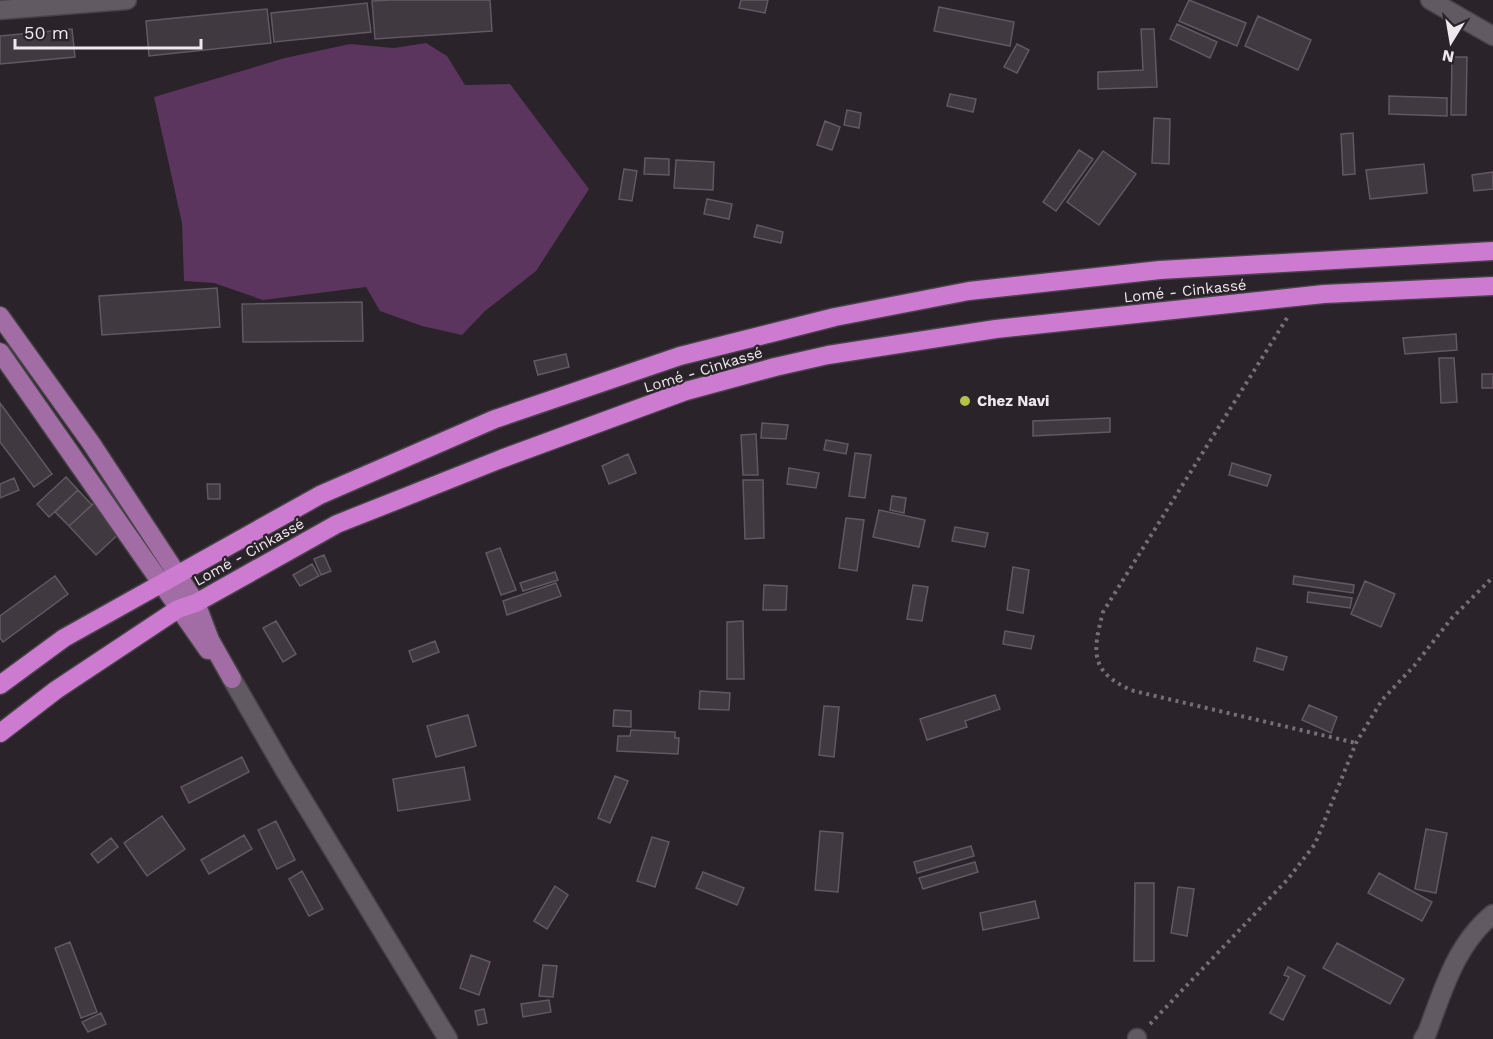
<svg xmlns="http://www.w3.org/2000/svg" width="1493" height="1039" font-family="'Work Sans',sans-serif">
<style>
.green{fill:#5b355d}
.building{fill:#403940;stroke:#615961;stroke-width:1.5}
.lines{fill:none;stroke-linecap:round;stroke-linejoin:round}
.minor-casing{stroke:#474247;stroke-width:21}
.major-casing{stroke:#474247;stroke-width:21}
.highway-casing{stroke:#474247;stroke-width:21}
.path{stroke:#757075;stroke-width:4;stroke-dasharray:3 4.5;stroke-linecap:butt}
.minor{stroke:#625a62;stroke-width:18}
.major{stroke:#a26da5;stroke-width:18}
.highway{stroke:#cd7ad1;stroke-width:18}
.poi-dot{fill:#b4c24a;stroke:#2a232a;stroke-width:2}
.labels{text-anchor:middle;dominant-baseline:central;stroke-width:4.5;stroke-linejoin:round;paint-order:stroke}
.street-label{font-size:15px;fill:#ede9ed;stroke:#2a232a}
.poi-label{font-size:15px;font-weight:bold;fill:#ede9ed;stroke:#2a232a;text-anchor:start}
</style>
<rect width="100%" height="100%" fill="#2a232a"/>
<path class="green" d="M426,43L447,56L465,85L510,84L589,189L536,271L485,311L462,335L422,326L380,311L366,287L263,300L214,283L184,281L182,223L154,97L285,58L350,44L394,48Z"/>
<path class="building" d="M391,0H490L492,31L375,39L372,1Z
M741,0H768L765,13L739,8Z
M1189,0L1246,23L1237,46L1179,21Z
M367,3L371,32L274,42L271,13Z
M939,7L1014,22L1010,46L934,31Z
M267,9L271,43L149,56L146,21Z
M1258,16L1311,40L1298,70L1245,46Z
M1177,24L1217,42L1210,58L1170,39Z
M72,29L75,57L0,64V36Z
M1141,29H1154L1157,87L1098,89V72L1143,70Z
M1017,44L1029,50L1017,73L1004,67Z
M1452,57H1467L1466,115H1451Z
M950,94L976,99L973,112L947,106Z
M1389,96L1447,98V116L1389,114Z
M847,110L861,113L859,128L844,125Z
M1154,118L1170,119L1169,164L1152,163Z
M825,121L840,127L832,150L817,145Z
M1353,133L1355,174L1343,175L1341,134Z
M1079,150L1093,159L1056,211L1043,202Z
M1103,151L1136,174L1099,225L1067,202Z
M645,158L669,159V175L644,174Z
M676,160L714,162L713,190L674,188Z
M1424,164L1427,193L1370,199L1366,170Z
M624,169L637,171L632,201L619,199Z
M1493,172V189L1474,191L1472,175Z
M707,199L732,204L729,219L704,214Z
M757,225L783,232L781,243L754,237Z
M217,288L220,327L102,335L99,296Z
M362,302L363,341L243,342L242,304Z
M1456,334L1457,350L1405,354L1403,338Z
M566,354L569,367L538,375L534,361Z
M1439,358H1454L1457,402L1441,403Z
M1482,374H1493V388H1482Z
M0,403L52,474L34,487L0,442Z
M1110,418V432L1033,436V421Z
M762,423L788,425L786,439L761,438Z
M756,434L758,475H743L741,435Z
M826,440L848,444L846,454L824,450Z
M855,453L871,455L865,498L849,496Z
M628,454L636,473L609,484L602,466Z
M1232,463L1271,475L1267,486L1229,475Z
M789,468L819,473L816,488L787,484Z
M66,477L78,490L49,517L37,504Z
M14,478L19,490L0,498V484Z
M743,480H763L764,538L745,539Z
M207,484H220V499H208Z
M78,490L92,505L69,526L55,512Z
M892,496L906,498L904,513L890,510Z
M95,502L122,531L96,555L69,526Z
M879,510L925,520L919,547L873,537Z
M846,518L864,520L857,571L839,568Z
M955,527L988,533L985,547L952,541Z
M500,548L516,590L501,595L486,553Z
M324,555L331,571L321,575L314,559Z
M312,564L319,576L300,586L293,575Z
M1013,567L1029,570L1023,613L1007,610Z
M555,572L558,580L523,591L520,583Z
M55,576L68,594L3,642L0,638V616Z
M1294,576L1354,585L1353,593L1293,584Z
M1365,581L1395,594L1381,627L1351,614Z
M556,583L561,596L507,615L503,601Z
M764,585L787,586L786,610H763Z
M913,585L928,587L922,621L907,619Z
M1308,592L1352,598L1350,608L1307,602Z
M276,621L296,654L283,662L263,628Z
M743,621L744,679H727V622Z
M1005,631L1034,636L1031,649L1003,644Z
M435,641L439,652L413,662L409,651Z
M1257,648L1287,657L1283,670L1254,661Z
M700,691L730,693L729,710L699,709Z
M995,695L1000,709L965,721L967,727L927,740L920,719Z
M1309,705L1337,717L1331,733L1302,720Z
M824,706L839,707L834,757L819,755Z
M614,710L631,711V727L613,726Z
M468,715L476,746L436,757L427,726Z
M631,730L675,732V738H679L678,754L617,751L618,736H630Z
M242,757L249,772L189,803L181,787Z
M464,767L470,800L398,811L393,779Z
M615,776L628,781L610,823L598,818Z
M162,816L185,849L147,876L124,843Z
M276,821L295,860L277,869L258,830Z
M1426,829L1447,833L1436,893L1415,889Z
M820,831L843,833L838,892L815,890Z
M244,835L252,849L209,874L201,860Z
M652,837L669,842L655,887L637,881Z
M111,838L118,847L98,863L91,854Z
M971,846L974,856L917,873L914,862Z
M975,862L978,872L923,889L919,878Z
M302,871L323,909L309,916L289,879Z
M703,872L744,888L737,905L696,888Z
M1379,873L1432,902L1422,921L1368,893Z
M1135,883H1154V961H1134Z
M555,886L568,895L547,929L534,921Z
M1178,887L1194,889L1187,936L1171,933Z
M1035,901L1039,918L983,930L980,913Z
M70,942L97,1012L81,1018L55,948Z
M1337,943L1404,979L1390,1004L1323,968Z
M471,955L490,962L479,995L460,988Z
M543,965L557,966L553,997L539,996Z
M1288,967L1305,976L1283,1020L1270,1013L1289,977L1284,975Z
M549,1000L551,1012L523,1017L521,1004Z
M484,1009L487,1023L478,1025L475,1011Z
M101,1013L106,1024L88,1032L82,1022Z"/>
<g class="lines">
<defs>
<path id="minor" d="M1430,0L1493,36
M0,10L127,0
M232,679L284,769L448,1039
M1137,1039V1038
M1423,1039L1427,1033C1443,990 1456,944 1493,914"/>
<path id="major" d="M0,316L91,443L196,603L210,640L232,679
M0,352L208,650"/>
<path id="highway" d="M0,685L64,638L320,495L495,419L680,356L835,317L969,291L1160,270L1493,251
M0,733L56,690L178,609L196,603L337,524L501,459L686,391L775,367L828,355L996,329L1324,294L1493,286"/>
</defs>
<use href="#minor" class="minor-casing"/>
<use href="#major" class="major-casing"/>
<use href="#highway" class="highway-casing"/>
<path class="path" d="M1287,318L1103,612C1092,653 1090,673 1134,691L1356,743
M1150,1024L1288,879L1315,844L1356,743L1382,700L1414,666L1451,619L1493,577"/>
<use href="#minor" class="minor"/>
<use href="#major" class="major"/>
<use href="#highway" class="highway"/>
</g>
<circle class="poi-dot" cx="965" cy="401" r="6"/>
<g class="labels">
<g class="street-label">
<text transform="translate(1185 291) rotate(-6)">Lomé - Cinkassé</text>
<text transform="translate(703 370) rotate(-17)">Lomé - Cinkassé</text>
<text transform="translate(249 552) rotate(-29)">Lomé - Cinkassé</text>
</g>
<g class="poi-label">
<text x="977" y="401">Chez Navi</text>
</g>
</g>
<g transform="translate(1451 42) rotate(191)" stroke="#2a232a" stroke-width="4.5" paint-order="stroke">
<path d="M0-4.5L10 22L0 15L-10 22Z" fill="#ede9ed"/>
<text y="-9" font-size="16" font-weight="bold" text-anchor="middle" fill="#ede9ed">N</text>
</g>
<path d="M15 39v9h186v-9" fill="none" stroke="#ede9ed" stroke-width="3"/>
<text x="24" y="39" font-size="18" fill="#ede9ed" stroke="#2a232a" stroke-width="4.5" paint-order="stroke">50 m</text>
</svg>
